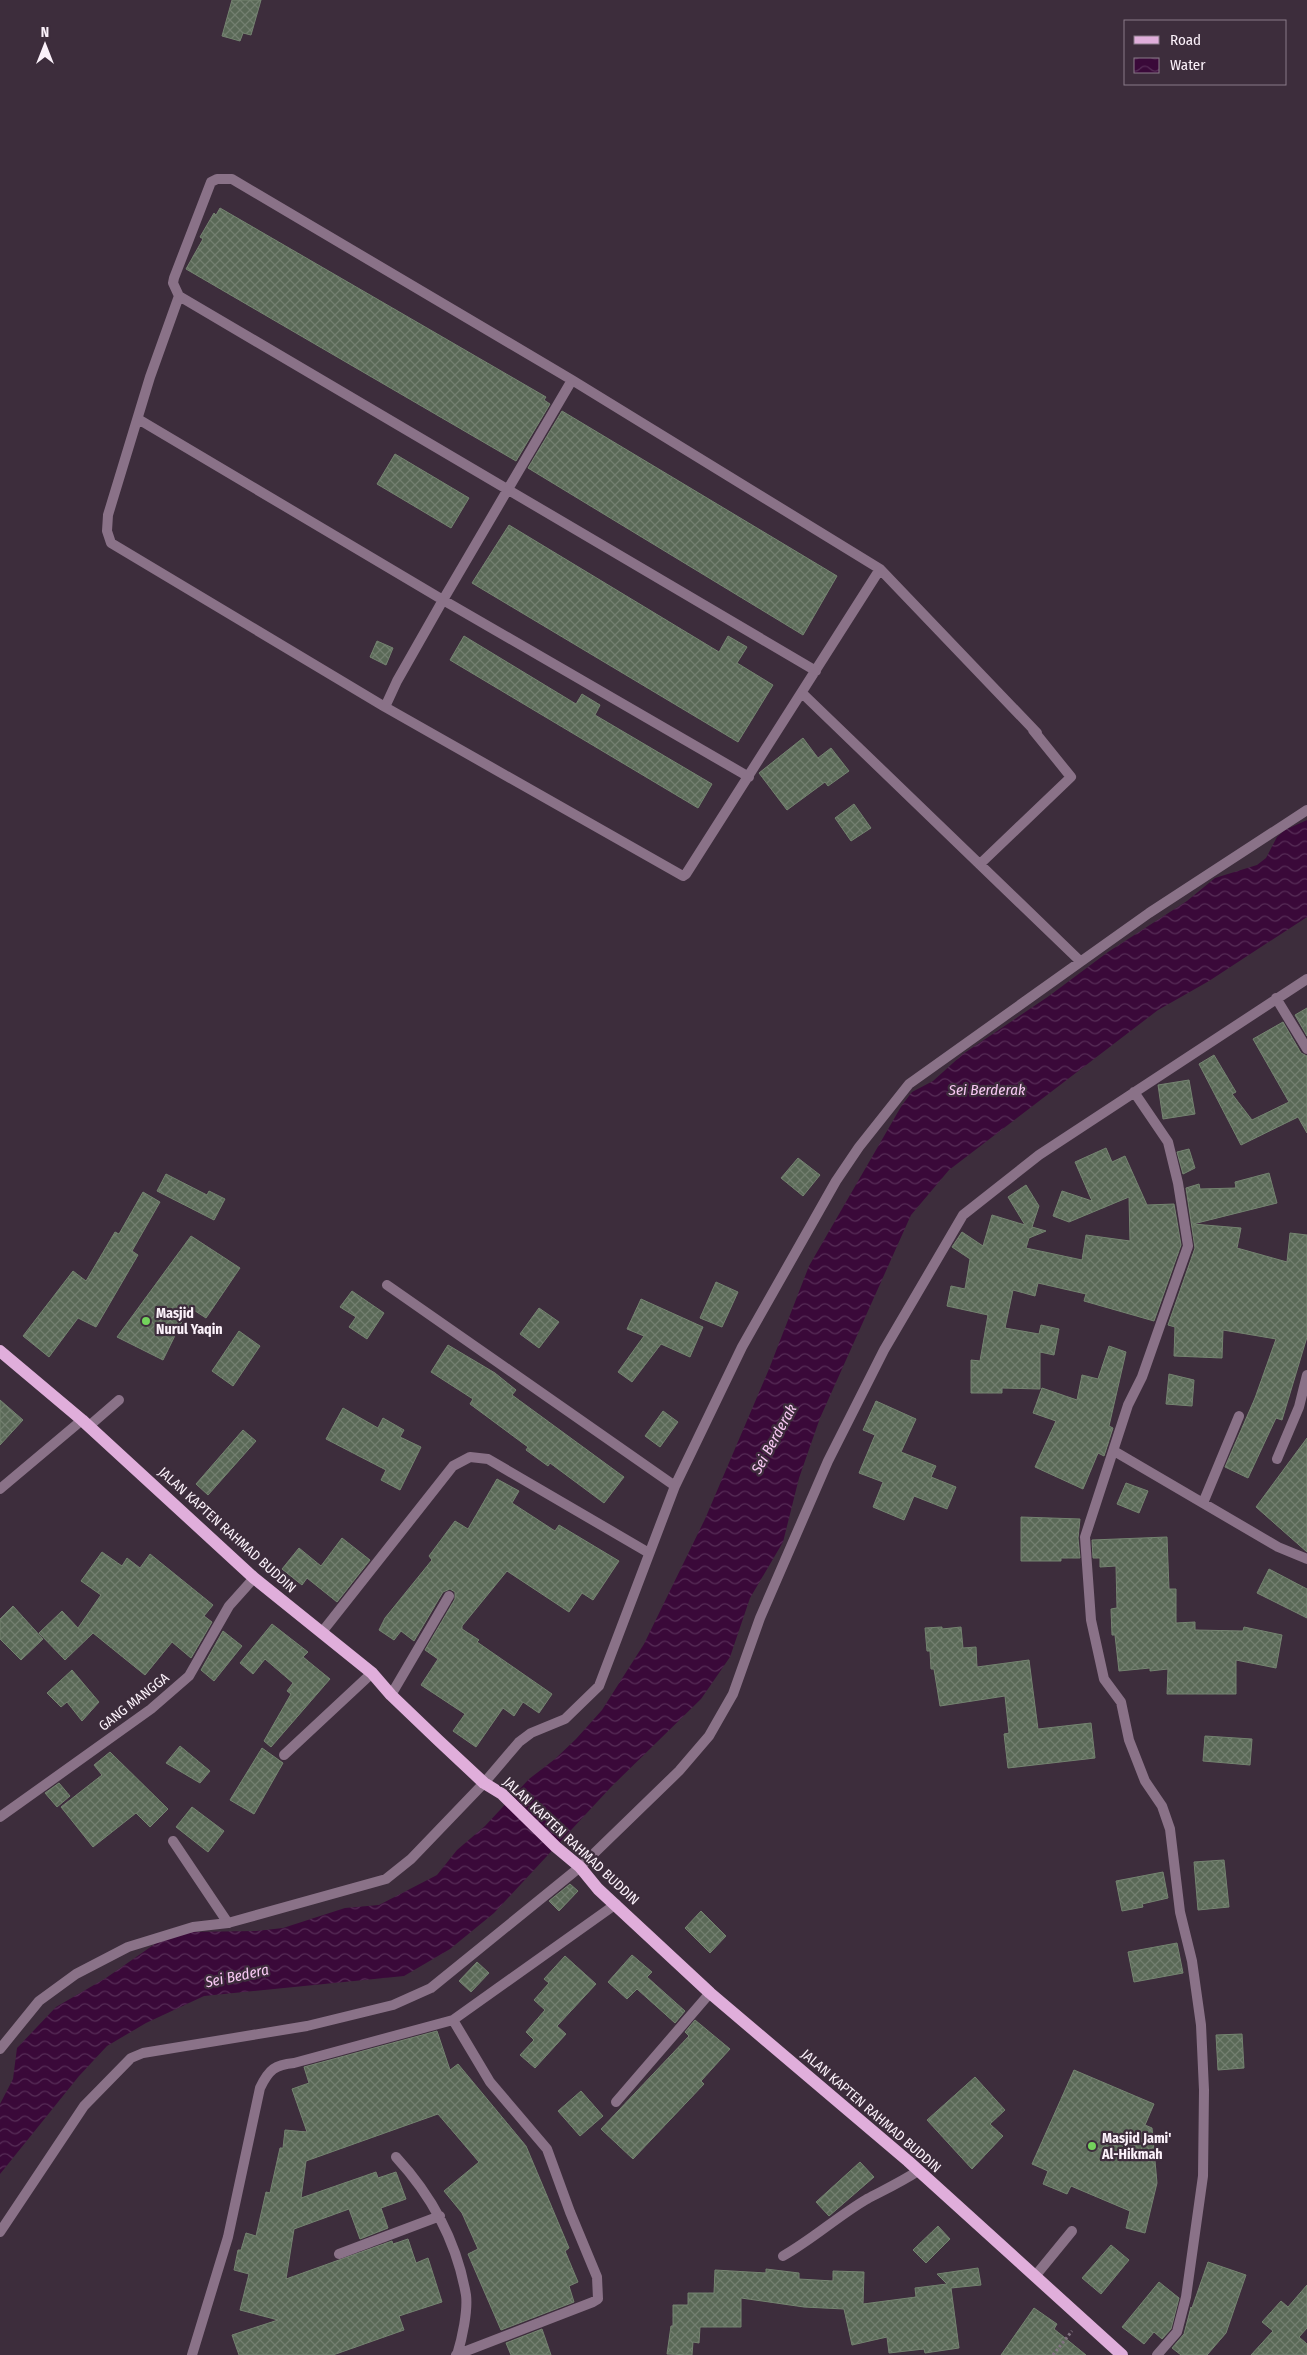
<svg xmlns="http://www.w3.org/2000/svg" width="1307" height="2355" font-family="'Fira Sans Condensed',sans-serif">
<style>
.water{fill:url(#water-waves)}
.building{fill:url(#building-cross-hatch);stroke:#748370}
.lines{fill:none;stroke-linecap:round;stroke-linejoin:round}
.path{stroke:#817380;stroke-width:3;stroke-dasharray:2.5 2.5;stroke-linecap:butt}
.lane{stroke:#8a7288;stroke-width:10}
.street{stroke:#8a7288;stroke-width:10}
.primary{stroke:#e0aedb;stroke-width:12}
.poi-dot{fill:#73d25c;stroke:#3d2d3c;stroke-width:2}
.labels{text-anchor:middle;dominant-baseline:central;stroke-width:4.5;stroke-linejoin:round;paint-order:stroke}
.poi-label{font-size:14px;font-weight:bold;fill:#fbf1fa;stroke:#3d2d3c;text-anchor:start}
.street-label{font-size:14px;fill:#fbf1fa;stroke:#3d2d3c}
.water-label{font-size:15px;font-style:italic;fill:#f9c9f4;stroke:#3d2d3c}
</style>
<defs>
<pattern id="water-waves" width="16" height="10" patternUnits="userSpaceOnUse" patternTransform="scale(1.25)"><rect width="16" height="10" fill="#3a0939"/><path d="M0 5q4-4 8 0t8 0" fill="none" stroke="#572d57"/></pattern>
<pattern id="building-cross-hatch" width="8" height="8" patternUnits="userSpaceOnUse" patternTransform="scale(1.25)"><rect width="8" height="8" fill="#5a6957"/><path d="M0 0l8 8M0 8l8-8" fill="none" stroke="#737f70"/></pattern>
</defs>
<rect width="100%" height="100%" fill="#3d2d3c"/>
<path class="water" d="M1307,820V917L1209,981L1158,1010L949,1170L911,1215L820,1418L799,1478L783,1542L750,1598L730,1657L701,1699L611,1787L494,1913L450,1949L404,1976L204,1996L146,2023L107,2046L79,2076L0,2174V2104L13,2079L17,2048L56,2007L106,1978L162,1939L188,1932L256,1931L283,1928L345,1908L379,1905L437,1875L457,1850L485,1826L529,1779L555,1759L576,1739L602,1710L644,1644L705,1519L769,1369L809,1266L902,1105L912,1092L933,1081L963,1054L1049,996L1108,952L1187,901L1215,878L1257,865L1266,858L1277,837L1285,830Z"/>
<path class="building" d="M232,0H261L251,35L243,33L240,41L222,36Z
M220,208L546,397L544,400L550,404L516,461L186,269L203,239L200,237L214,213L216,215Z
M562,411L837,576L803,635L528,468Z
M395,454L469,498L451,528L377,484Z
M509,525L719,652L728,636L747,647L737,663L773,685L738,742L472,583Z
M464,636L576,704L582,694L600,705L595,715L712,784L698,808L450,660Z
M377,641L393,648L386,665L370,657Z
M803,738L818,758L831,748L849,771L828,786L825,782L787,810L759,773Z
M854,804L871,828L851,841L835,818Z
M1307,1008V1036L1295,1015Z
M1283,1022L1301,1053L1307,1056V1133L1298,1117L1241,1145L1199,1064L1214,1055L1236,1092L1232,1094L1252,1120L1289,1102L1253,1039Z
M1189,1080L1195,1114L1163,1119L1158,1085Z
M1106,1148L1112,1162L1125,1156L1147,1205L1174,1204L1181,1245L1154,1321L1084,1301L1086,1294L1038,1283L1035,1296L1013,1290L1005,1328L1039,1334L1041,1325L1059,1329L1054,1355L1040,1352V1389L1002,1388V1393H971V1360L980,1361L988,1315L947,1306L951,1286L965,1289L970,1259L952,1247L962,1232L983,1246L992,1215L1025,1225L1008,1197L1026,1185L1039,1206L1032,1227L1046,1231L1029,1238L1026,1248L1082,1260L1086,1235L1130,1241L1129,1197L1069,1222L1053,1216L1062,1191L1092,1201L1075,1162Z
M1189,1149L1195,1168L1183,1174L1177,1152Z
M798,1158L820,1175L803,1196L781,1178Z
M1269,1173L1277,1203L1193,1224L1241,1228L1237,1248L1287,1262L1290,1233L1307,1235V1337L1282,1420L1276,1418L1248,1478L1225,1467L1255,1398L1276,1339L1223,1330L1222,1358L1174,1356L1175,1327L1168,1325L1195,1248L1186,1188L1199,1184L1200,1189L1236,1188L1235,1182Z
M166,1174L207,1195L209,1191L225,1199L214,1220L157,1191Z
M143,1192L160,1202L132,1251L138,1255L96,1327L78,1318L49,1357L23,1336L73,1271L86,1281L115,1232L119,1234Z
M191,1236L240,1268L206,1318L189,1307L163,1360L117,1337Z
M716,1282L738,1292L722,1327L700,1318Z
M352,1291L384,1313L367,1339L349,1327L356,1317L340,1307Z
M641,1299L703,1327L690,1357L661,1344L632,1382L618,1372L644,1336L627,1329Z
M539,1308L559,1322L539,1348L520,1334Z
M239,1331L260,1346L233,1386L212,1371Z
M448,1345L495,1373L516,1390L512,1395L624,1477L604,1503L550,1463L548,1466L526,1450L528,1447L470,1404L473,1399L431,1372Z
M1109,1346L1126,1352L1109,1426L1113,1428L1104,1456L1098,1453L1083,1489L1035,1467L1056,1421L1033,1413L1042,1388L1077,1400L1082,1375L1098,1379Z
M1169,1374L1194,1380L1192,1406L1166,1404Z
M0,1400L23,1420L0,1445Z
M876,1401L916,1419L901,1452L936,1466L931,1477L956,1487L947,1509L914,1496L904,1520L873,1507L883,1482L859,1473L875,1435L863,1430Z
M343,1408L378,1428L383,1418L404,1430L400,1437L421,1447L400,1490L381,1480L386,1470L326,1439Z
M663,1411L678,1422L660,1447L645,1436Z
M243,1430L256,1441L208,1495L196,1484Z
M1307,1438V1552L1256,1507Z
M497,1479L519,1491L512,1503L555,1531L559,1525L619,1561L593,1600L582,1593L569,1612L507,1571L462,1626V1629L479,1640L477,1642L552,1694L539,1713L523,1702L514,1716L503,1708L476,1747L453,1731L465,1714L421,1685L438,1659L425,1650L455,1599V1592L450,1589L443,1592L414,1641L401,1631L394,1640L379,1630L385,1618L432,1560L429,1556L455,1521L468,1529Z
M1126,1483L1148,1491L1139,1513L1117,1504Z
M1021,1517L1080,1519L1078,1538L1080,1558H1061V1561H1021Z
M1167,1537L1169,1589H1176V1623L1195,1622V1630L1243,1631L1244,1627L1282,1635L1276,1668L1236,1660V1694H1167L1168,1669L1150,1671V1668L1119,1671L1115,1635H1112L1111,1609L1117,1608L1116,1566L1100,1567V1558H1093L1092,1540Z
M342,1538L370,1560L337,1602L307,1578L302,1585L282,1569L299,1548L321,1566Z
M102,1552L122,1566L127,1558L140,1568L150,1554L213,1605L204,1616L212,1622L191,1658L172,1642L145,1675L93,1633L65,1660L39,1633L62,1611L78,1628L101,1595L81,1581Z
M1269,1569L1307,1589V1618L1257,1593Z
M13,1606L43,1639L21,1660L0,1639V1619Z
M272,1624L308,1652L303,1657L330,1679L271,1747L264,1741L291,1694L287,1691L293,1683L265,1659L253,1674L240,1663Z
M942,1627V1629L961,1627L963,1648L976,1647L977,1667L1029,1660L1038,1729L1091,1723L1095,1758L1008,1768L1004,1734L1009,1733L1005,1696L940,1706L934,1669H931L930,1651H927L925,1628Z
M223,1631L242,1646L214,1681L201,1670Z
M72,1670L99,1702L82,1721L67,1702L61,1707L47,1693Z
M1205,1736L1252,1739L1250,1765L1203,1761Z
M180,1746L210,1771L200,1783L166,1763Z
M262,1748L283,1763L254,1814L230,1800Z
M110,1752L168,1809L150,1827L136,1813L93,1847L61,1807L102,1775L94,1765Z
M59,1783L70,1796L57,1807L45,1793Z
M192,1807L224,1831L208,1852L176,1827Z
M1224,1860L1229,1907L1198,1910L1194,1862Z
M1163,1872L1168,1898L1142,1904L1143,1907L1122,1911L1116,1881Z
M570,1884L578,1891L559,1911L549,1901Z
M701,1911L726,1936L710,1953L685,1928Z
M1177,1943L1183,1973L1134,1982L1128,1952Z
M632,1955L652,1972L647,1977L685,2011L675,2023L637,1989L627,1999L608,1982Z
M565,1956L596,1984L557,2026L566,2034L535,2068L520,2055L534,2040L526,2032L545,2010L534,2000L549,1983L544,1979Z
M477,1962L489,1973L471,1992L459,1981Z
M695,2020L730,2049L701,2081L704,2084L633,2159L601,2129L689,2036L685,2032Z
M437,2031L450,2070L458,2064L526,2146L569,2248L565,2251L578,2282L569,2286L574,2302L501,2330L468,2254L478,2249L462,2213L444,2191L479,2162L438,2114L306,2161L301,2198L376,2172L378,2178L396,2172L406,2199L381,2208L388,2228L360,2239L349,2209L294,2229L286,2279L392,2241L393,2244L408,2239L416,2263L428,2258L442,2302L399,2316L404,2330L333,2355H239L232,2335L278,2320L240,2310L249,2274L234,2270L238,2250H241L246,2233L256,2236L266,2192L270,2193L280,2148H283L285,2130L307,2132L292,2089L309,2083L304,2067Z
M1242,2034L1244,2068L1218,2070L1216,2035Z
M1074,2070L1154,2104L1145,2125L1152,2128L1157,2183L1145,2233L1126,2228L1130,2211L1071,2186L1067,2194L1043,2184L1048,2171L1032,2164Z
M975,2077L1005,2110L990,2124L1003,2136L972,2169L927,2120Z
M581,2091L603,2116L580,2136L558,2111Z
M860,2162L874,2177L829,2216L816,2202Z
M938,2226L950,2239L926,2263L913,2250Z
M1111,2245L1129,2260L1101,2294L1082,2278Z
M1208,2262L1246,2275L1226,2333L1207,2355H1181L1172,2348L1184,2334L1191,2307L1192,2308Z
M978,2268L981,2285L951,2288L959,2348L925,2353L924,2349L889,2353L887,2337L852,2345L844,2309L804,2307L741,2298V2327H700L699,2343L693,2342L692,2355L667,2354L671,2326H673V2305H688V2293H714L715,2270L766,2273V2269L799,2273V2279L833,2281V2271L864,2272L863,2304L916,2297L915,2288L947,2284L937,2274Z
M1159,2282L1179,2298L1171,2329L1162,2339L1154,2332L1144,2344L1122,2327Z
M1307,2285V2328L1299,2337L1307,2344V2355H1251L1273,2331L1262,2322L1281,2301L1288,2307Z
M1034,2308L1057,2324L1054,2329L1086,2355H1001Z
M542,2329L551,2355H511L506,2343Z"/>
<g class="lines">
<path class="path" d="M1053,2355L1072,2331"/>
<path class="lane" d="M89,1426L119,1400
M0,1489L82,1420
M391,1695L449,1596
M284,1755L372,1673
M173,1841L228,1923
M616,2102L710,1993
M1036,2275L1072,2231"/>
<path class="street" d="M179,296L150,377L108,515L107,531L111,543L385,707
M572,380L443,600L397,681L385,707L683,876L686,874L880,569
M138,419L443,600L749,777
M816,671L179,296L173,283L174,278L211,182L217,179H232L572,380L880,569L1037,733
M802,693L1080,961
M980,864L1071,777L1033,730
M1276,998L1307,1049
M1134,1092L1168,1142L1178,1183L1188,1246L1142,1377L1128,1405L1085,1537L1091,1620L1104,1679L1121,1702L1129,1740L1145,1781L1162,1806L1170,1829L1180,1912L1192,1961L1201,2025L1204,2090L1203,2176L1186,2297L1177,2332L1157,2355
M387,1285L675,1486
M1114,1451L1278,1547L1307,1559
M1277,1459L1299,1407L1307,1375
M1203,1503L1239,1416
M322,1632L453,1466L470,1457L488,1459L649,1553
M0,1817L151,1709L189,1676L229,1606L254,1578
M453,2020L490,2082L547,2149L570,2212L597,2277L598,2299L593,2302L456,2355
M0,2049L39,2001L76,1974L128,1947L193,1927L228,1923L386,1879L411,1859L484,1783L519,1742L531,1733L565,1719L599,1686L675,1486L742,1347L836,1181L859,1147L909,1084L1149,913L1307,810
M396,2157C432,2196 457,2243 466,2295C468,2311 462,2339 457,2355
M0,2232L84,2106L131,2058L143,2053L307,2026L393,2005L431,1988L580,1867L679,1771L709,1736L733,1694L760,1618L828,1461L884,1350L963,1215L1039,1155L1307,979
M339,2254L440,2216
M783,2256C813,2239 838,2216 867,2199C884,2190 901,2182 918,2171
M192,2355L228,2237L260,2088C269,2069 275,2065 294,2063L453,2020L616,1904"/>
<path class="primary" d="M0,1351L82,1420L254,1578L372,1673L391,1695L438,1740L484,1783L502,1794L556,1847L580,1867L598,1889L710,1993L908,2161L1122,2355"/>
</g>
<g class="poi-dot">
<circle cx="146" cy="1321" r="5"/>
<circle cx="1092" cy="2146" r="5"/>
</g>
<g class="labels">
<g class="poi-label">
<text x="156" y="1313">Masjid<tspan x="156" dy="16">Nurul Yaqin</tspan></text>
<text x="1102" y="2138">Masjid Jami'<tspan x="1102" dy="16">Al-Hikmah</tspan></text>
</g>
<g class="street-label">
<text transform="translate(227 1530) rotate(42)">JALAN KAPTEN RAHMAD BUDDIN</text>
<text transform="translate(134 1702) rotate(-38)">GANG MANGGA</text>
<text transform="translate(571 1841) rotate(43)">JALAN KAPTEN RAHMAD BUDDIN</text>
<text transform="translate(871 2111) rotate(41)">JALAN KAPTEN RAHMAD BUDDIN</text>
</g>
<g class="water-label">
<text x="987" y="1090">Sei Berderak</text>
<text transform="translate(774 1439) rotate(-61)">Sei Berderak</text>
<text transform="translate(237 1976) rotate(-12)">Sei Bedera</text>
</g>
</g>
<rect x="1124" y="20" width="162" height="65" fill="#3d2d3c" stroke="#897b88"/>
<rect x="1134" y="36" width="25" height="8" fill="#e0aedb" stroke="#897b88"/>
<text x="1170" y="45" font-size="15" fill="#fbf1fa">Road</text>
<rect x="1134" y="58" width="25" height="15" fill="url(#water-waves)" stroke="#897b88"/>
<text x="1170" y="70" font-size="15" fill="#fbf1fa">Water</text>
<g transform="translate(45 45)" stroke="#3d2d3c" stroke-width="4" paint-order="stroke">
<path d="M0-4L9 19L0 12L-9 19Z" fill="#fbf1fa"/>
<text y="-8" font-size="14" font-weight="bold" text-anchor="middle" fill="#fbf1fa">N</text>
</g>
</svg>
